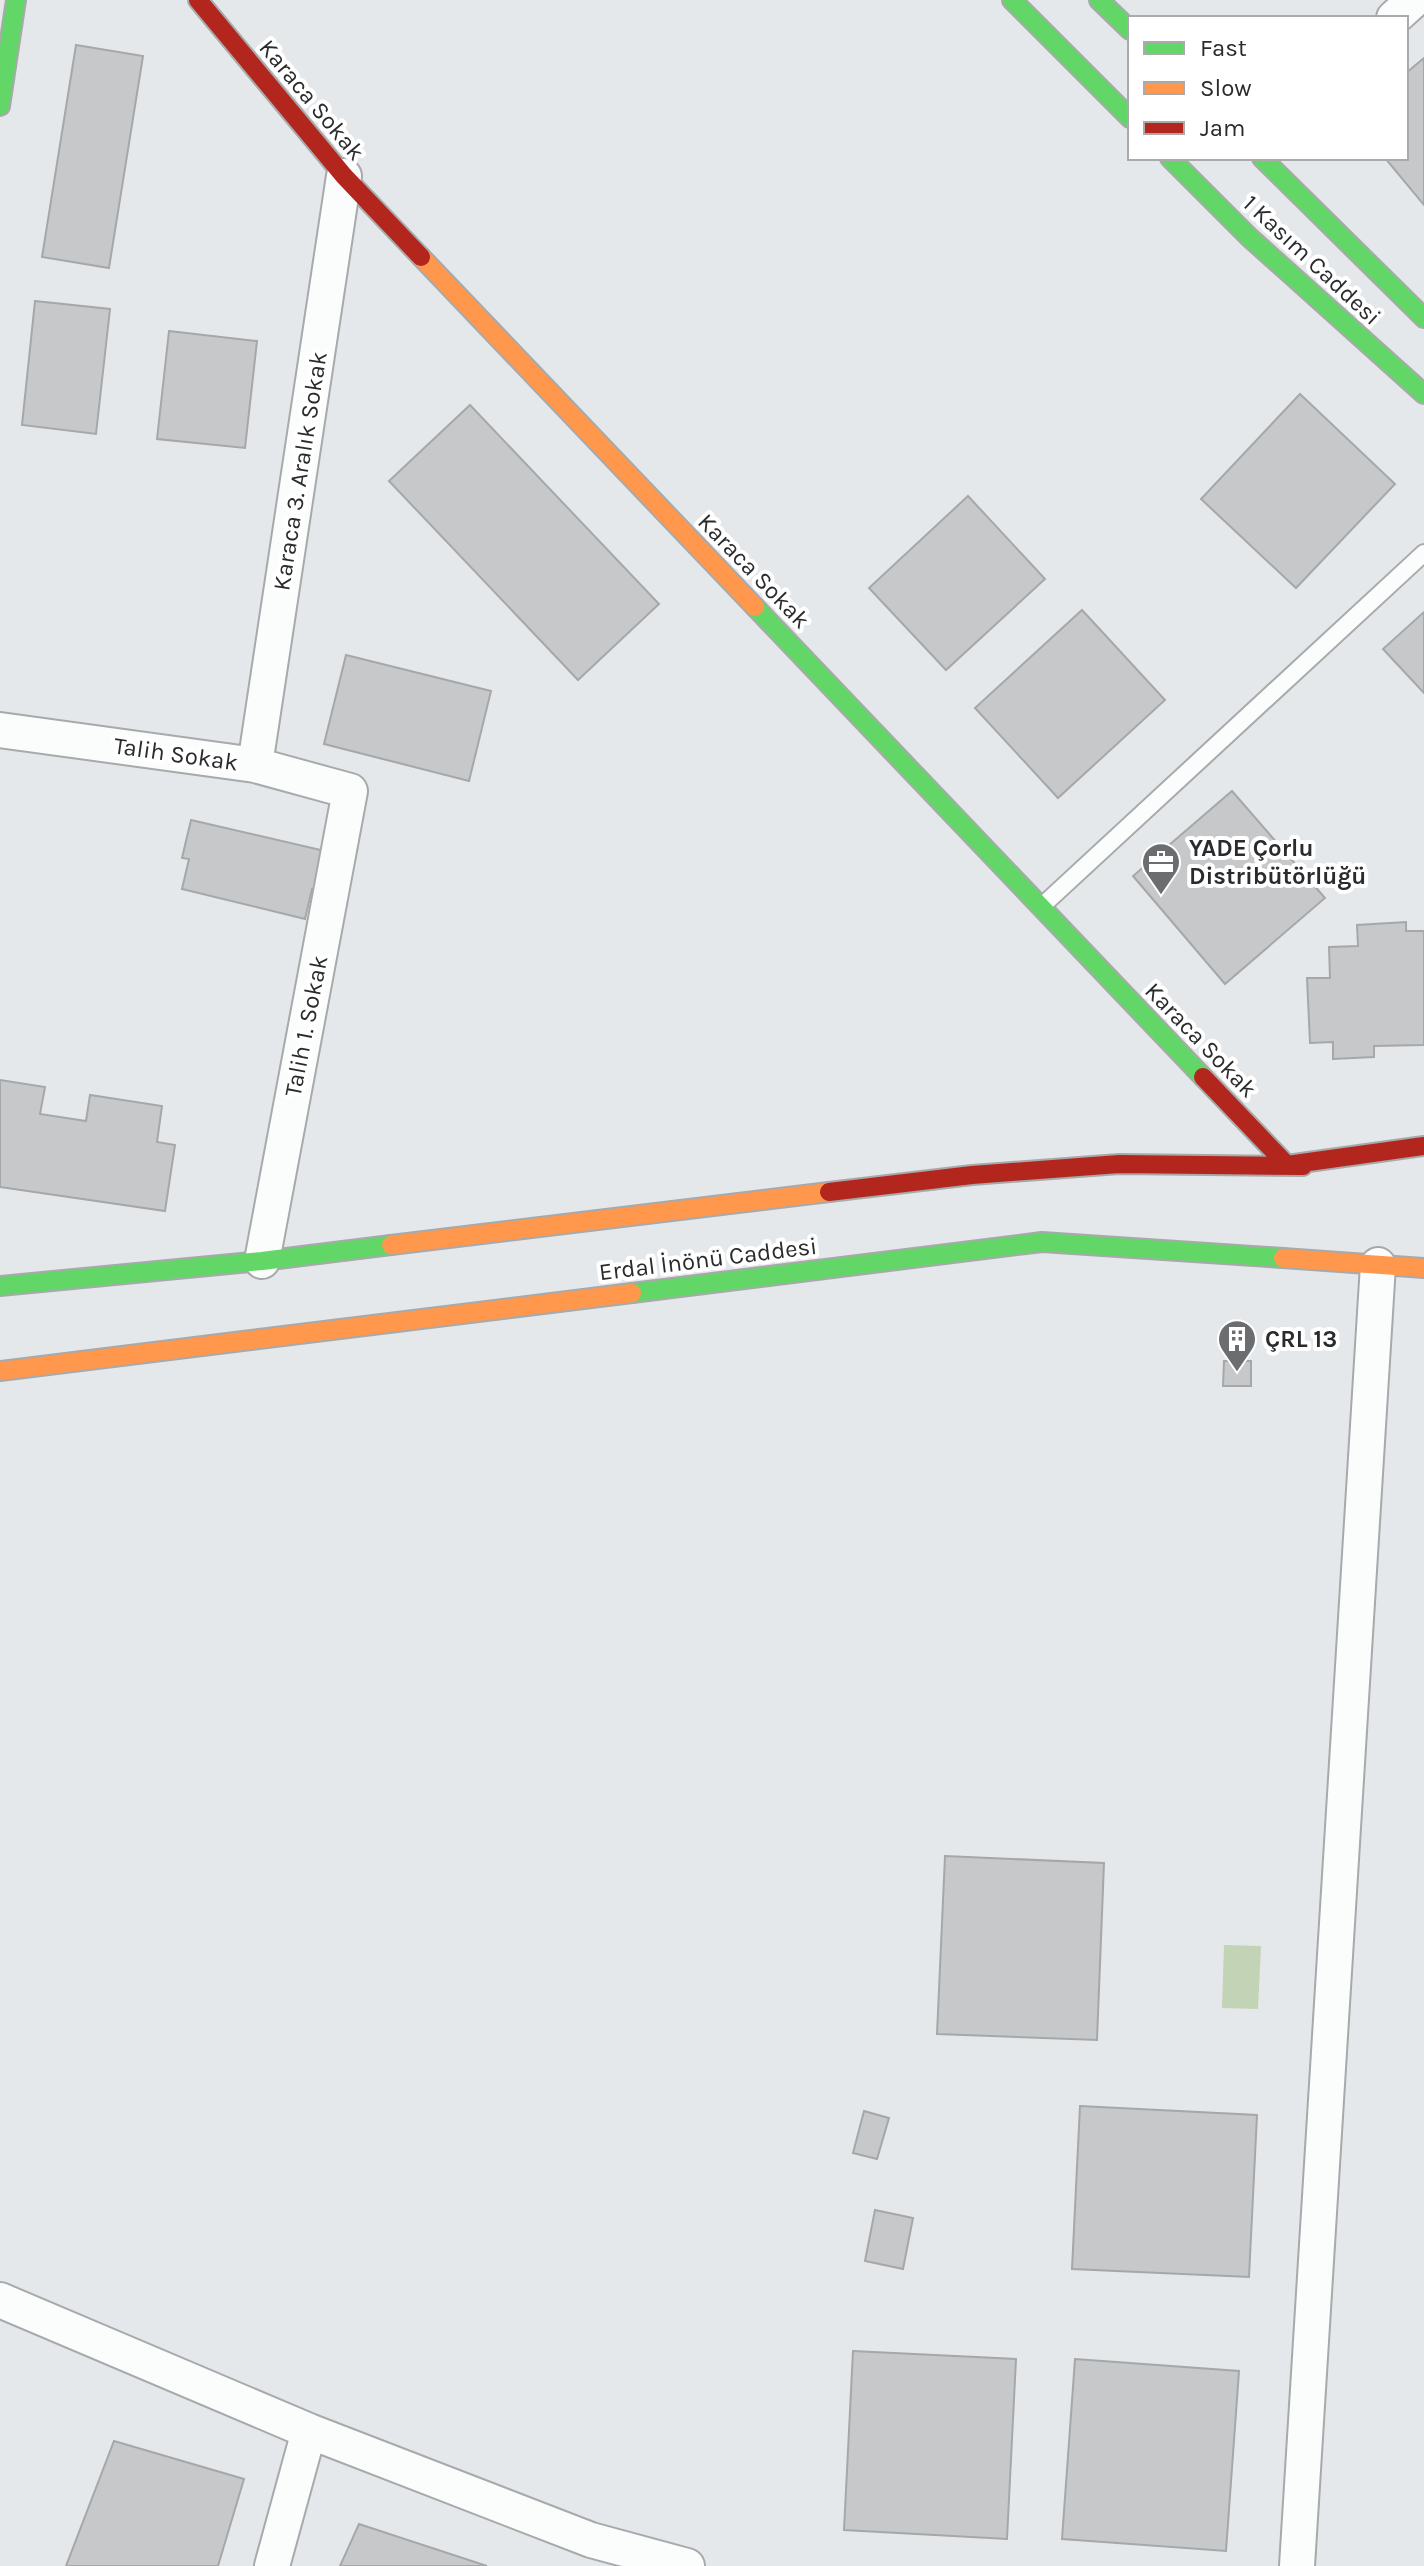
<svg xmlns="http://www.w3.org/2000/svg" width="1424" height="2566" font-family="Karla,sans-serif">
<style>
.green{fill:#c2d3b6}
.building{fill:#c7c8c9;stroke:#a6a7a8;stroke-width:2}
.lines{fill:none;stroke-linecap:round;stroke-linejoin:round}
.lane-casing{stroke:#a7a9ab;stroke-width:20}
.street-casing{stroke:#a7a9ab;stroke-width:38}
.fast-casing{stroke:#a7a9ab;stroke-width:22}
.slow-casing{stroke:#a7a9ab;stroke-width:22}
.jam-casing{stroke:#a7a9ab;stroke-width:22}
.lane{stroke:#fbfcfc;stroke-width:16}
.street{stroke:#fbfcfc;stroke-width:34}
.fast{stroke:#63d668;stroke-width:18}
.slow{stroke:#ff974d;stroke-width:18}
.jam{stroke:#b3261e;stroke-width:18}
.labels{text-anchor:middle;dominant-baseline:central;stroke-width:8;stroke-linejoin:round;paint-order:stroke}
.street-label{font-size:24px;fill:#2a2b2d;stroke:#fff}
.poi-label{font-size:24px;font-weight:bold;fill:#2a2b2d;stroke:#fff;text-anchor:start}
</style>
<rect width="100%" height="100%" fill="#e5e8ea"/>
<path class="green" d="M1224,1945L1261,1946L1258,2009L1222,2008Z"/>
<path class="building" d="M76,45L143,56L109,268L42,257Z
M1424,58V205L1385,158H1406V73Z
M35,301L110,309L96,434L22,425Z
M169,331L257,341L245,448L157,439Z
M1300,394L1395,484L1296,588L1201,499Z
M470,405L659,604L578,680L389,481Z
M968,496L1045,579L946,670L869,588Z
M1082,610L1165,700L1058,798L975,708Z
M1424,612V693L1383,649Z
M346,655L491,691L469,781L324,744Z
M1232,791L1325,898L1225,984L1133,876Z
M191,820L325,851L315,889H312L305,919L182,889L189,859L182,858Z
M1406,922V931H1424V1045L1374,1046V1057L1333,1059V1042L1310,1043L1307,978H1330L1329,947L1358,946L1357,925Z
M0,1080L45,1087L40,1114L86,1121L90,1095L162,1106L157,1142L175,1145L165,1211L0,1187Z
M1224,1361H1251V1386H1223Z
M945,1856L1104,1863L1097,2040L937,2034Z
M1080,2106L1257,2115L1249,2277L1072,2269Z
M864,2111L889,2118L877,2159L853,2153Z
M875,2210L913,2218L903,2269L865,2261Z
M853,2351L1016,2359L1007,2539L844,2530Z
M1075,2359L1239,2371L1226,2551L1062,2539Z
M114,2441L244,2479L218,2566H66Z
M359,2524L487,2566H340Z"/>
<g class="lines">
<defs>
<path id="lane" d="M1042,906L1424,553"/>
<path id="street" d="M1394,18L1414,0
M0,730L255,765L350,791L262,1261
M255,765L344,176
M0,2300L309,2431L591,2540L687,2566
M272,2566L309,2431
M1297,2566L1378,1265"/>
<path id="fast" d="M1012,0L1130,118
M1099,0L1130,30
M0,106L16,0
M1170,158L1249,237L1424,394
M1262,158L1424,318
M755,607L1203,1077
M0,1286L262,1261L391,1245
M632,1293L1042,1242L1283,1258"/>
<path id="slow" d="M421,257L755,607
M391,1245L829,1192
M1283,1258L1424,1268
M0,1371L632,1293"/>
<path id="jam" d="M198,0L344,176L421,257
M1203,1077L1287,1165L1424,1146
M829,1192L972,1175L1119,1164L1303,1166"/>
</defs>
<use href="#lane" class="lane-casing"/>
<use href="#street" class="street-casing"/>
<use href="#fast" class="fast-casing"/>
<use href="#slow" class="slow-casing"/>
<use href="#jam" class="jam-casing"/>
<use href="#lane" class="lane"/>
<use href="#street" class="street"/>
<use href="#fast" class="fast"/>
<use href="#slow" class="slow"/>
<use href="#jam" class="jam"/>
</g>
<defs>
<symbol id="office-pin" viewBox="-11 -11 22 30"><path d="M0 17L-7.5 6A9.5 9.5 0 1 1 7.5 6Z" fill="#6b6d6f" stroke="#fff"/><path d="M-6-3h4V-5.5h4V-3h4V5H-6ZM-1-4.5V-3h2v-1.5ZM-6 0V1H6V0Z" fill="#fff"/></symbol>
<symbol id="building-pin" viewBox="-11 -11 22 30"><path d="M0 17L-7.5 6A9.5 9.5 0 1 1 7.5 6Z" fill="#6b6d6f" stroke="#fff"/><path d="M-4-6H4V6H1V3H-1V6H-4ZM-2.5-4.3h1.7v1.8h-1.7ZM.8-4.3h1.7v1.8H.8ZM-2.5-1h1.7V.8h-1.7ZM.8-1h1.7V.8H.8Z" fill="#fff"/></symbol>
</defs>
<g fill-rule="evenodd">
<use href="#office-pin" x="1139" y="840" width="44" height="60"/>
<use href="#building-pin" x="1215" y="1317" width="44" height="60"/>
</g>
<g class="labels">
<g class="street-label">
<text transform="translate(312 100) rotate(50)">Karaca Sokak</text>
<text transform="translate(1312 260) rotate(43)">1 Kasım Caddesi</text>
<text transform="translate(300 471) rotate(-81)">Karaca 3. Aralık Sokak</text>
<text transform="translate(754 571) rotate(46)">Karaca Sokak</text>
<text transform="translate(176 754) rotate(8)">Talih Sokak</text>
<text transform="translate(306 1026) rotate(-79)">Talih 1. Sokak</text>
<text transform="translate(1201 1040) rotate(46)">Karaca Sokak</text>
<text transform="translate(708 1259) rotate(-7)">Erdal İnönü Caddesi</text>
</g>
<g class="poi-label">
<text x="1189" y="848">YADE Çorlu<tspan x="1189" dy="28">Distribütörlüğü</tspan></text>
<text x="1265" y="1339">ÇRL 13</text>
</g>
</g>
<rect x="1128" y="16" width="280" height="144" fill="#ffffff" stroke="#aaaaab" stroke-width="2"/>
<rect x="1144" y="42" width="40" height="12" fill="#63d668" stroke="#aaaaab" stroke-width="2"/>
<text x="1200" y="56" font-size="24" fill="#2a2b2d">Fast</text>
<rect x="1144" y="82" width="40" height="12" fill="#ff974d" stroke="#aaaaab" stroke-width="2"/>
<text x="1200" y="96" font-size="24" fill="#2a2b2d">Slow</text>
<rect x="1144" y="122" width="40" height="12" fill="#b3261e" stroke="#aaaaab" stroke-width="2"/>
<text x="1200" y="136" font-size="24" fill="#2a2b2d">Jam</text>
</svg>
